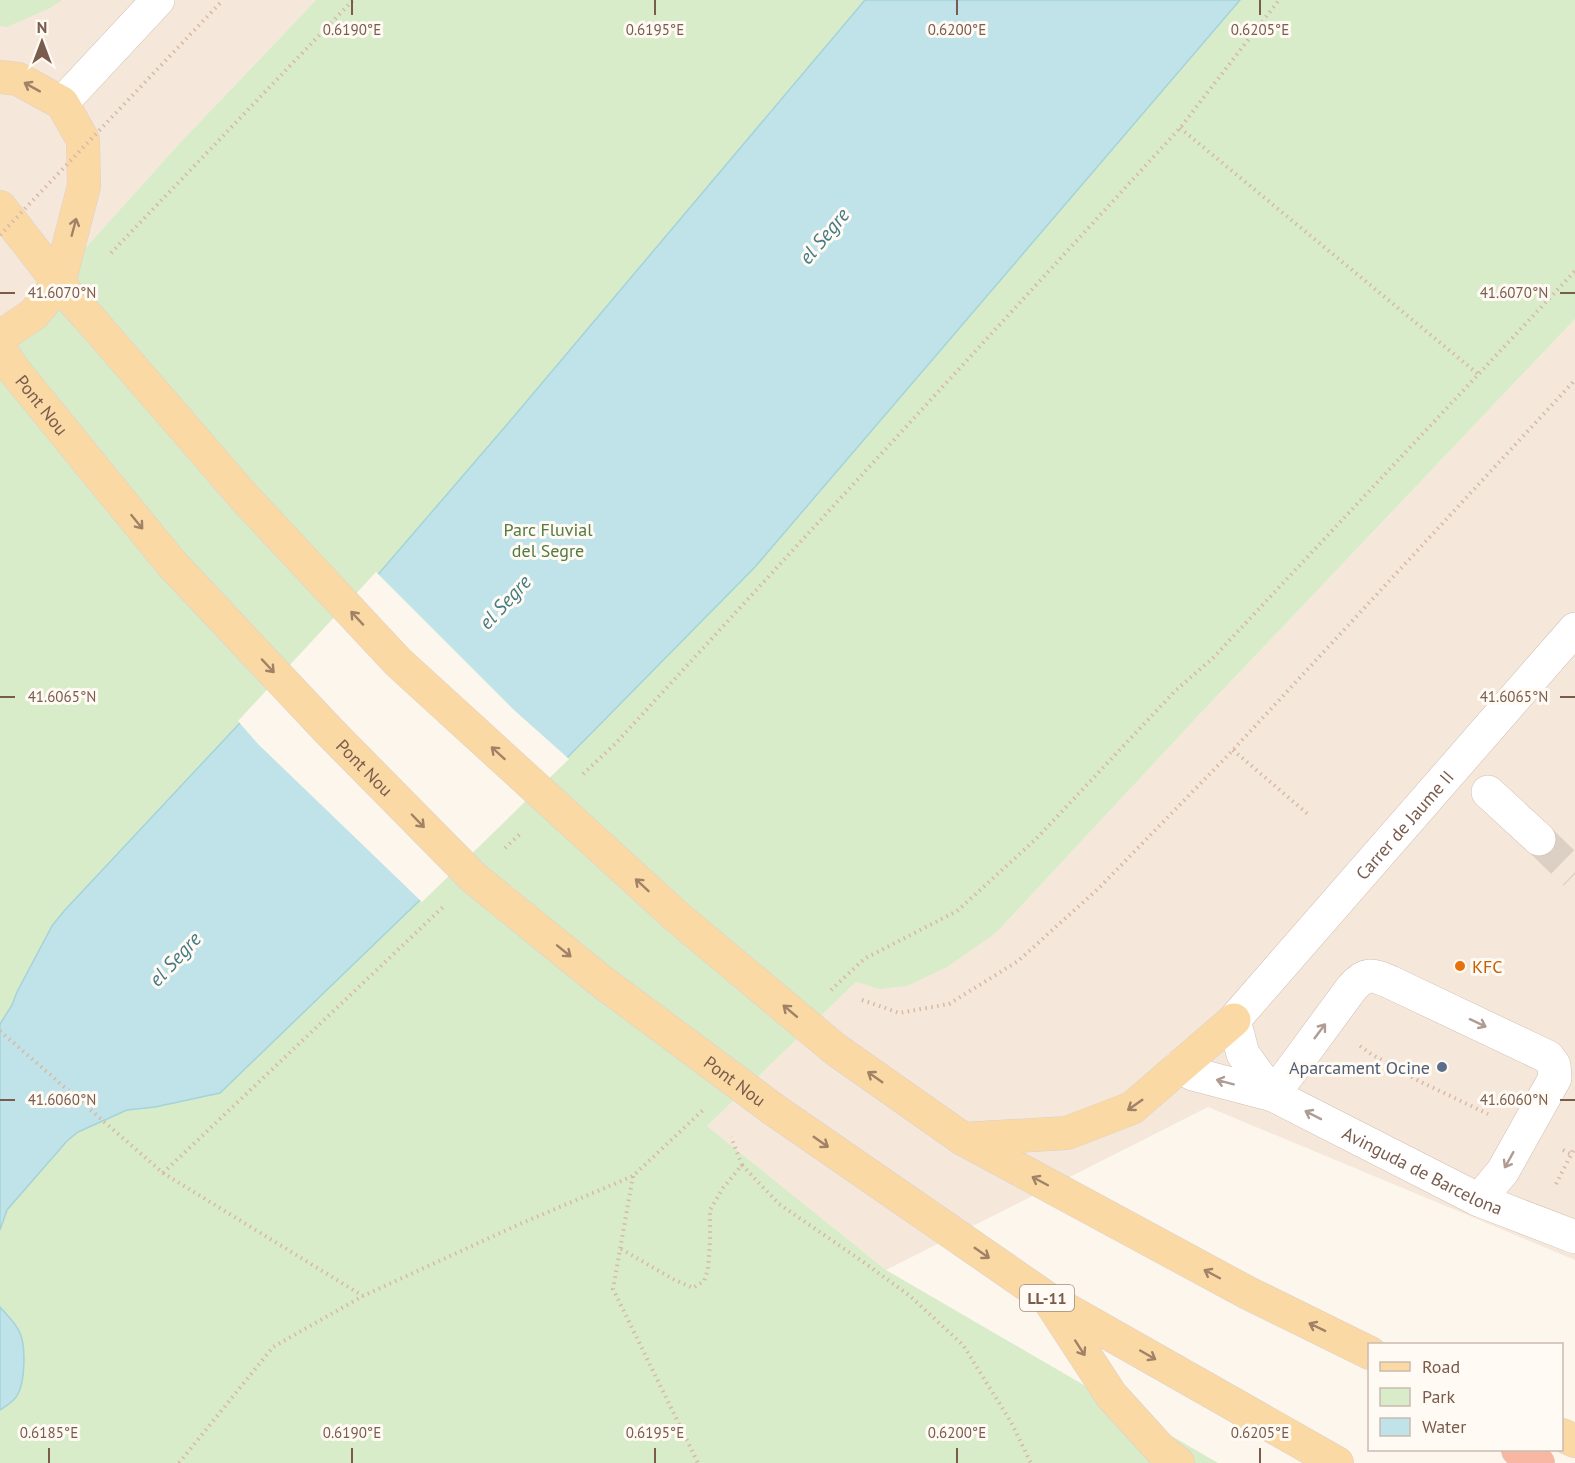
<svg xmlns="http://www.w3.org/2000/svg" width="1575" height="1463" font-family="'PT Sans',sans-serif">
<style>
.residential{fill:#f5e8da}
.green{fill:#d8ecc9}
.water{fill:#bfe3e8;stroke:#a5d3da;stroke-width:1.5}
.pier{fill:#fdf6ec}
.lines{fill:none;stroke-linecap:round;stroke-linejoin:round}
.minor-tunnel{stroke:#dcd0c4;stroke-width:33;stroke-dasharray:33 16;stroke-linecap:butt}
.minor-casing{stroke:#d1beb0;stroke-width:34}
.major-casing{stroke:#dad1cd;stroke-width:34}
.highway-casing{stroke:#dad1cd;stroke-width:34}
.path{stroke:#d9b8a5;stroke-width:4;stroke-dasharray:1.5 4.5;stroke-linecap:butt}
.minor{stroke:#fff;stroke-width:33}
.major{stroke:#fbd9a5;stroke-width:33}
.highway{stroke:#f7b7a3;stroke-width:33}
.major-bridge-casing{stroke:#dad1cd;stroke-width:34;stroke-linecap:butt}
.path-bridge{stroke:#d9b8a5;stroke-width:4;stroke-dasharray:1.5 4.5;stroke-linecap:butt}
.major-bridge{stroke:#fbd9a5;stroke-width:33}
.oneway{stroke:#a18267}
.oneway2{stroke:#af9d94}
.ticks{fill:none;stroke:#7a5c4d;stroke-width:2}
.food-dot{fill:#e8710a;stroke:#fffaf3;stroke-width:2}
.service-dot{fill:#5c6f8a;stroke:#fffaf3;stroke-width:2}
.labels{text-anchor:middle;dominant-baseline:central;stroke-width:6;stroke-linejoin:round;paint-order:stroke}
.shield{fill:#fffaf3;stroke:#a28b7f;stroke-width:1.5}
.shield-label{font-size:16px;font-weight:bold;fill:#7a5c4d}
.street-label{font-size:18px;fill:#7a5c4d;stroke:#fffaf3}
.park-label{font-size:18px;fill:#537a41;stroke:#fffaf3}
.food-label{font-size:18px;fill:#c56008;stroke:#fffaf3;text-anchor:start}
.service-label{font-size:18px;fill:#4e5e75;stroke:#fffaf3;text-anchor:end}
.water-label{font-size:20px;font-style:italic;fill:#437c86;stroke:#fffaf3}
.ticks-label{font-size:15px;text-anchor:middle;fill:#7a5c4d;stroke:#fffaf3;stroke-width:6;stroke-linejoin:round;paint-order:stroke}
</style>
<rect width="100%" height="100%" fill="#fdf6ec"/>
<path class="residential" d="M0,0H316L178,145L0,343Z
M1575,319V1260L1208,1107L886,1270L707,1126L856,982L879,989L997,932L1197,717Z"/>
<path class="green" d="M0,0H62L50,8L7,27L0,26Z
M316,0H1575V319L1197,717L997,932L947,967L907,986L879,989L856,982L707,1126L886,1270L1218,1463H0V1410L7,1405L24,1364L13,1322L0,1307V1230L7,1210L53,1157L0,1118V343L178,145Z"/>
<path class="water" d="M865,0H1240L755,567L558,767L220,1093L155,1107L127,1110L78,1132L67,1141L7,1210L0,1230V1024L12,1005L17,992L52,926L64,911L369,585L510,421Z
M0,1307C7,1315 16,1323 20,1333C26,1347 25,1381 18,1394C15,1401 6,1406 0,1410Z"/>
<path class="pier" d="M376,572L514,710L569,759L422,902L258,744L238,721Z"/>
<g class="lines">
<path class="minor-tunnel" d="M1539,839L1575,874"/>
<defs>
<g id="minor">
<path d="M62,103L158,0"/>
<path d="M1488,792L1539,839"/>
<path id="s1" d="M1179,1067L1193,1074L1273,1095L1479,1200L1575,1237"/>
<path id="s2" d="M1273,1095L1243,1054L1234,1020L1575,629"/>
<path d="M1273,1095L1351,989C1365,972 1371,974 1390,982L1548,1057L1554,1065L1555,1078L1503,1171L1479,1200"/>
</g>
<g id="major">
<path d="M0,77L18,79L62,103L83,140L84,186L59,283L34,314L0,337"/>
<path d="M0,207L70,297L90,319"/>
<path id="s3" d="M0,349L13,369L100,476"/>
<path d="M835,1049L963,1139L1248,1293L1370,1353"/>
<path d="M773,1109L1048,1299L1337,1463"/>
<path d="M963,1139L1067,1133L1132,1108L1234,1020"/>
<path d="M1051,1303L1111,1395L1161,1450L1178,1463"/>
<path d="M1562,1435L1575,1441"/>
</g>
<path id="highway" d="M1518,1450L1538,1463"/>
</defs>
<use href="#minor" class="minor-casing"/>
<use href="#major" class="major-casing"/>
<use href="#highway" class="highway-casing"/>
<path class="path" d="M1180,128L1478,374
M111,253L353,0
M1233,750L1309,815
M583,774L616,743L1180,128L1279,0
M505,848L521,833
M831,990L864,959L957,911L1036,839L1176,690L1212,659L1575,271
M862,1000L899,1013L949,1004L1018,961L1099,888L1233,750L1575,380
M0,1031L163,1173L363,1296
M1360,1046L1371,1054L1419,1081L1488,1114
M1563,1150L1571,1154
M742,1165L779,1204L862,1261L910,1296L963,1345L1011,1422L1031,1463
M163,1173L443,907
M633,1176L613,1289L698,1463
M1556,1184L1575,1147
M621,1249L675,1280L693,1288L704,1281L708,1270L710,1241V1210L723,1188L742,1165L731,1137
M179,1463L273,1347L363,1296L522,1223L633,1176L703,1110"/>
<use href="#minor" class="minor"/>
<use href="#major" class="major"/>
<use href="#highway" class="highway"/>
<defs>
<g id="major-bridge">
<path d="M90,319L244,497L398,662L676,916L835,1049"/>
<path id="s4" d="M100,476L172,564L329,731L474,878L601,981L773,1109"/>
</g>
</defs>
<use href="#major-bridge" class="major-bridge-casing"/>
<path class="path-bridge" d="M0,235L223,0"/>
<use href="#major-bridge" class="major-bridge"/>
</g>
<defs><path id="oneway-shaft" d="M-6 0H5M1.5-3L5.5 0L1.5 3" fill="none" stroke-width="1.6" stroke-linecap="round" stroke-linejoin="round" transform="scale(1.5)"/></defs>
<g class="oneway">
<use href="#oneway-shaft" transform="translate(32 87) rotate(-151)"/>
<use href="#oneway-shaft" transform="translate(74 227) rotate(-75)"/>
<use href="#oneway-shaft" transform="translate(137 522) rotate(51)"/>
<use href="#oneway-shaft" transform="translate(357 618) rotate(-133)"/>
<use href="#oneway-shaft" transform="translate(268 666) rotate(47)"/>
<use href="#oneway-shaft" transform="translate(498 753) rotate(-138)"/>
<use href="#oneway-shaft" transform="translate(418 821) rotate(46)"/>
<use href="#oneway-shaft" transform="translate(642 885) rotate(-137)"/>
<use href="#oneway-shaft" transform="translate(564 951) rotate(39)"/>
<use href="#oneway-shaft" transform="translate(790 1011) rotate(-140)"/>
<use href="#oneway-shaft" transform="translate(875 1077) rotate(-145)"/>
<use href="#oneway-shaft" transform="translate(1135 1105) rotate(145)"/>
<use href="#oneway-shaft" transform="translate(821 1142) rotate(35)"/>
<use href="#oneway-shaft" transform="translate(1040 1181) rotate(-152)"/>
<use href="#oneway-shaft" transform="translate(982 1253) rotate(35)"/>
<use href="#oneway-shaft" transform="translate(1212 1274) rotate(-152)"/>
<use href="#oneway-shaft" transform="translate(1317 1327) rotate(-154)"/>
<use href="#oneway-shaft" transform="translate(1080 1348) rotate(57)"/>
<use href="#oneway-shaft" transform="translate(1148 1355) rotate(30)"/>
</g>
<g class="oneway2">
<use href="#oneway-shaft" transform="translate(1478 1023) rotate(25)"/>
<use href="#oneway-shaft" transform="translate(1320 1031) rotate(-53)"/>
<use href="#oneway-shaft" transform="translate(1225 1082) rotate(-165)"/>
<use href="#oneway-shaft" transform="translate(1313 1115) rotate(-153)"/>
<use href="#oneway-shaft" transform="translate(1509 1160) rotate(119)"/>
</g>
<path class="ticks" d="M352,0V15M655,0V15M957,0V15M1260,0V15M0,293H15M1560,293H1575M0,697H15M1560,697H1575M0,1100H15M1560,1100H1575M49,1448V1463M352,1448V1463M655,1448V1463M957,1448V1463M1260,1448V1463"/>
<circle class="food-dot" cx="1460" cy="966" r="6"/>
<circle class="service-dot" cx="1442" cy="1067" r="6"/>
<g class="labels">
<rect class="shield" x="1020" y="1285" width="54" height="26" rx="4.5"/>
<g class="shield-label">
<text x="1047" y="1298">LL-11</text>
</g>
<g class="street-label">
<text stroke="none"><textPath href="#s3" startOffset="70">Pont Nou</textPath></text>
<text stroke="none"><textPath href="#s4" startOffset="394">Pont Nou</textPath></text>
<text stroke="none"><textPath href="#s2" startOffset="345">Carrer de Jaume II</textPath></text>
<text stroke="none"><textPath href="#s4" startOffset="880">Pont Nou</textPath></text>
<text stroke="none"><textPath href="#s1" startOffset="266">Avinguda de Barcelona</textPath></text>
</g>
<g class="park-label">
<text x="548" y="529">Parc Fluvial<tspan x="548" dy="21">del Segre</tspan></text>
</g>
<g class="food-label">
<text x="1472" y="966">KFC</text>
</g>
<g class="service-label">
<text x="1430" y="1067">Aparcament Ocine</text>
</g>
<g class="water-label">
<text transform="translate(824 236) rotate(-50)">el Segre</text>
<text transform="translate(505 602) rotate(-47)">el Segre</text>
<text transform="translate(175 959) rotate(-47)">el Segre</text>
</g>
</g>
<g class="ticks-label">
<text x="352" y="35">0.6190°E</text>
<text x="655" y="35">0.6195°E</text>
<text x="957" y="35">0.6200°E</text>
<text x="1260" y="35">0.6205°E</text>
<text x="62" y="298">41.6070°N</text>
<text x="1514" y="298">41.6070°N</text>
<text x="62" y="702">41.6065°N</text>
<text x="1514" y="702">41.6065°N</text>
<text x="62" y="1105">41.6060°N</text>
<text x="1514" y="1105">41.6060°N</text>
<text x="49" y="1438">0.6185°E</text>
<text x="352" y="1438">0.6190°E</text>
<text x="655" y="1438">0.6195°E</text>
<text x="957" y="1438">0.6200°E</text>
<text x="1260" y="1438">0.6205°E</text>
</g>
<rect x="1368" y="1343" width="195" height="108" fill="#fffaf3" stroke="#cabbb1" stroke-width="1.5"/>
<rect x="1380" y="1362" width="30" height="9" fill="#fbd9a5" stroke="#cabbb1" stroke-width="1.5"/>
<text x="1422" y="1373" font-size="18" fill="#7a5c4d">Road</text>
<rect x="1380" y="1388" width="30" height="18" fill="#d8ecc9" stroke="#cabbb1" stroke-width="1.5"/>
<text x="1422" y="1403" font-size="18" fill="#7a5c4d">Park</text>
<rect x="1380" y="1418" width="30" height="18" fill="#bfe3e8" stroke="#cabbb1" stroke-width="1.5"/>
<text x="1422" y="1433" font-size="18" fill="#7a5c4d">Water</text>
<g transform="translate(42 42)" stroke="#fffaf3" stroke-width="4.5" paint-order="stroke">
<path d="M0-4.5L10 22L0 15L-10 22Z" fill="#7a5c4d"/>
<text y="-9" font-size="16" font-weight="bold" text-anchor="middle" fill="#7a5c4d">N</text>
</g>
</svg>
